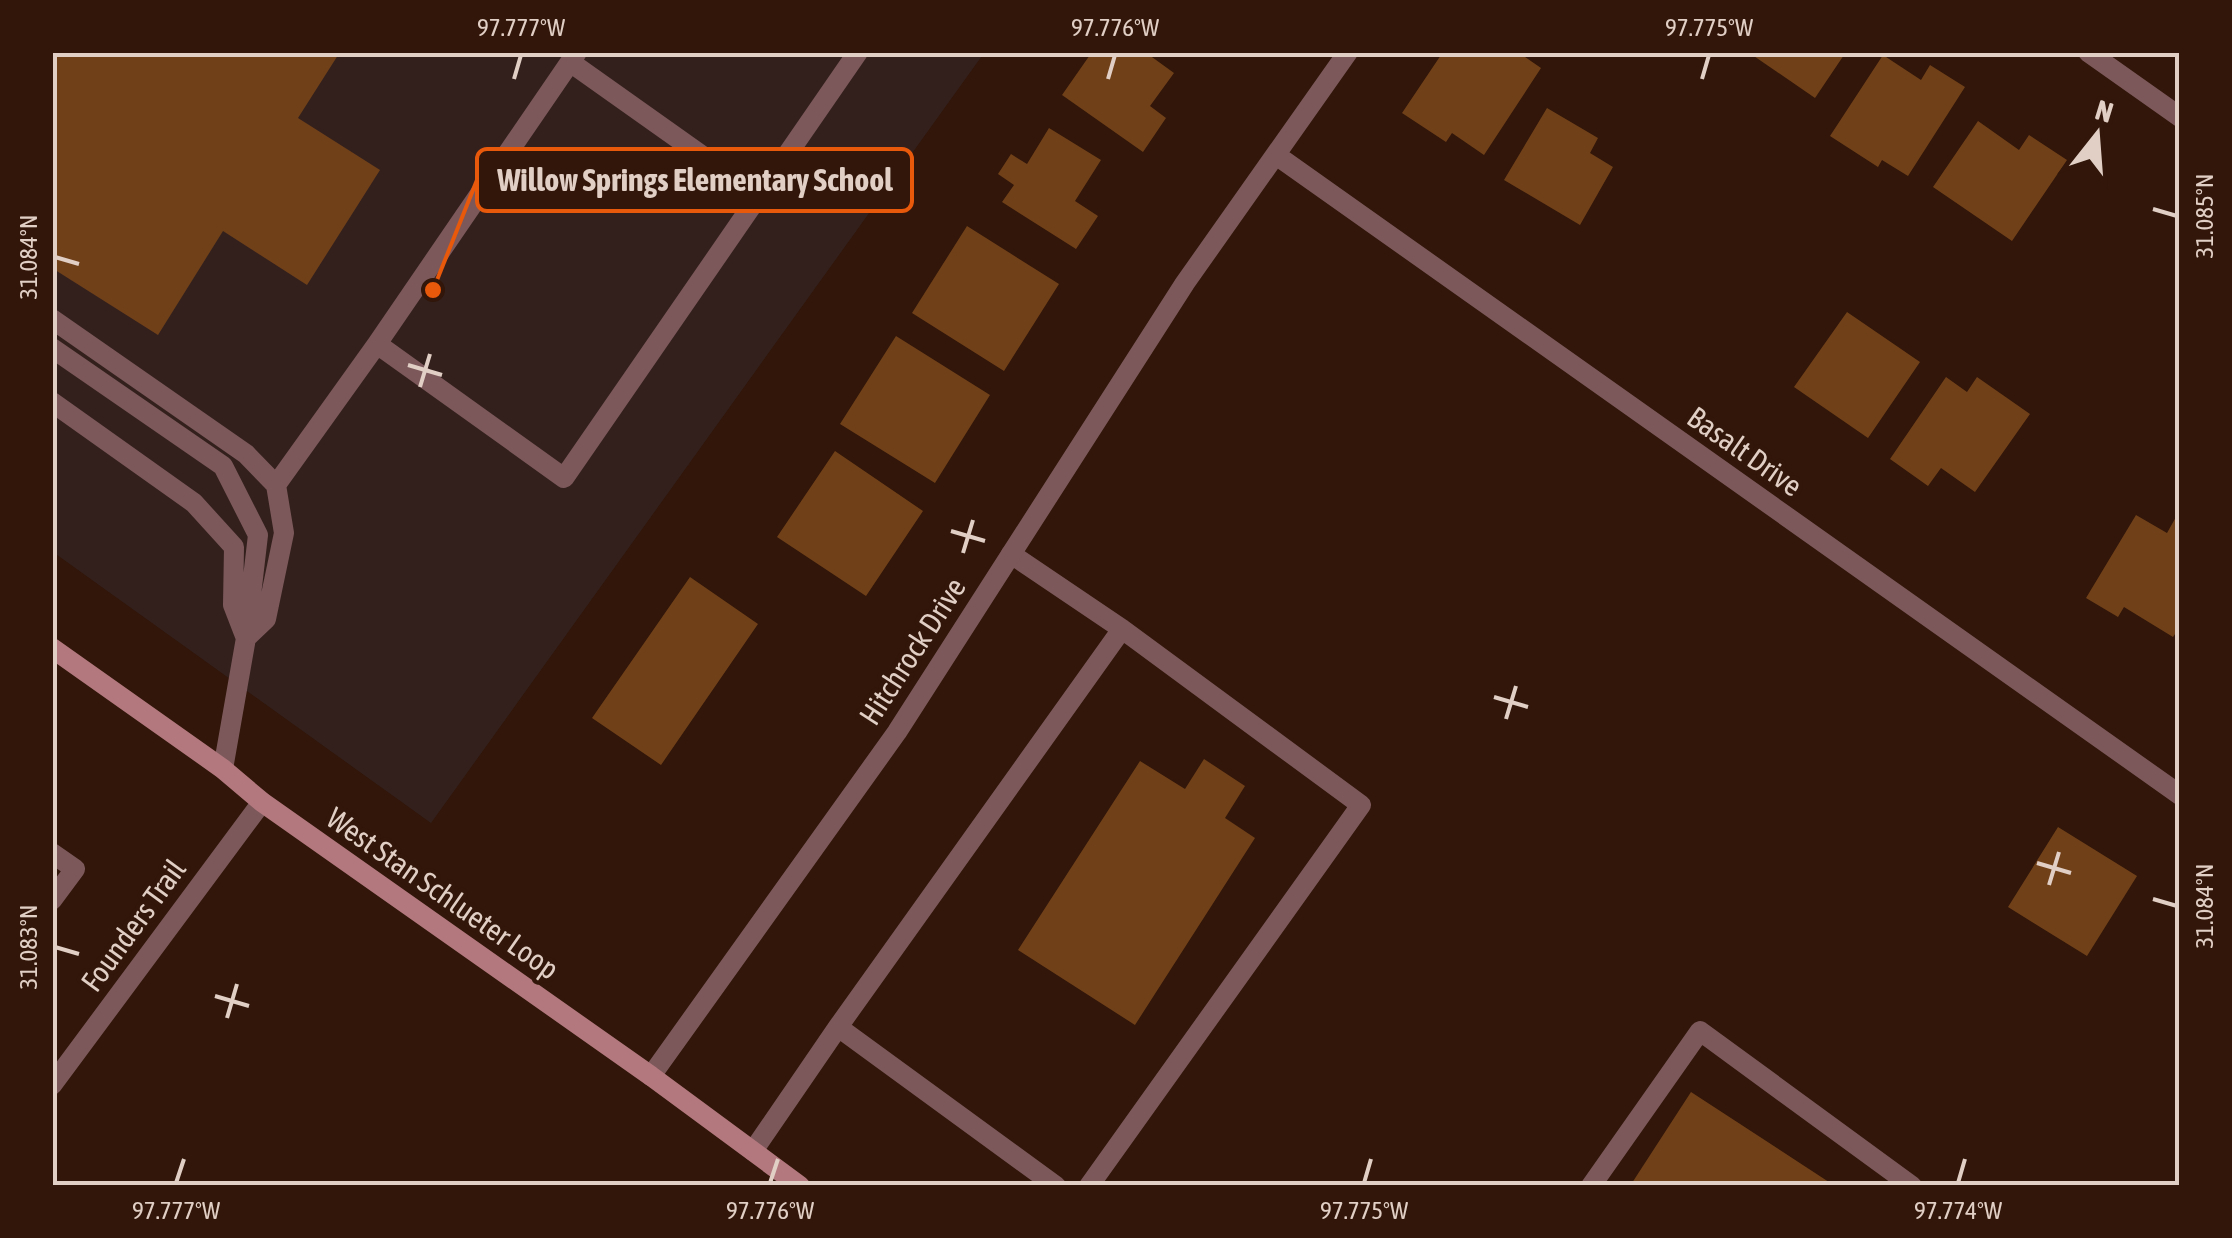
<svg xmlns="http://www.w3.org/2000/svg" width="2232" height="1238" font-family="'Asap Condensed',sans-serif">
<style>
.education{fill:#33201d}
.building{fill:#704019}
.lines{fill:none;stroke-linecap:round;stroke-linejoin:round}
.service{stroke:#7c585b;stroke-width:20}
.minor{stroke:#7c585b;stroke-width:20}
.secondary{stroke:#b2787e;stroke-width:20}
.ticks{fill:none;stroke:#e1cec5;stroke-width:4}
.labels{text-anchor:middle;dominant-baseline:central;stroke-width:9;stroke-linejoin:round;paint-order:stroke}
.street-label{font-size:30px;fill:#e1cec5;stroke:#311609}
.leader{fill:none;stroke:#e8590c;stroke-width:4}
.callout-dot{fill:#e8590c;stroke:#311609;stroke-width:4}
.callout{fill:#311609;stroke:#e8590c;stroke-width:4}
.callout-label{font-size:32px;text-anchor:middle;font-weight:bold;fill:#e1cec5}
.neatline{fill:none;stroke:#e1cec5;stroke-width:4}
.ticks-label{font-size:25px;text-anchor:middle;fill:#e1cec5}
</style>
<rect width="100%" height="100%" fill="#311609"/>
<path class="education" d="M53,53H984L431,823L53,552Z"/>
<path class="building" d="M52,52H340L298,118L380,170L307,285L223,231L158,335L52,268Z
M1092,52H1145L1174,73L1150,106L1166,118L1143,152L1062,95Z
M1443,52H1518L1541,68L1484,155L1452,133L1446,142L1402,113Z
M1748,52H1846L1815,98Z
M1883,55L1921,80L1930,65L1965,87L1908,176L1882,160L1878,167L1830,136Z
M1547,108L1598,138L1590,153L1613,167L1580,225L1504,180Z
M1978,121L2019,150L2029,135L2067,160L2012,241L1933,187Z
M1049,128L1101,160L1075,201L1098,216L1076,249L1002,202L1014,185L998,174L1011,154L1027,164Z
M967,226L1059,284L1004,371L912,313Z
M1847,312L1920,362L1868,438L1794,387Z
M896,336L990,395L935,483L840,424Z
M1946,377L1967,392L1977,377L2030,414L1975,492L1941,468L1928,486L1890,459Z
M835,451L923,511L866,596L777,537Z
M2136,515L2167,533L2176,517L2180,519V627L2173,637L2124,607L2118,617L2086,598Z
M690,577L758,624L661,765L592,718Z
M1204,759L1245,786L1225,818L1255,838L1135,1025L1018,950L1140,761L1185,789Z
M2058,827L2137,876L2087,956L2008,907Z
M1691,1092L1835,1186H1630Z"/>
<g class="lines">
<path class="service" d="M570,62L759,196
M52,319L246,454L276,485L284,533L266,619L246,638L223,769
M377,344L564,478L858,52
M52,348L223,466L258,535L246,638
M52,402L194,503L234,547L233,605L245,636
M276,485L377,344L577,52
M1011,554L1122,629
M52,853L75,869L52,900
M838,1027L1056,1186
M753,1151L838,1027L1122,629L1361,805L1089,1186
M1591,1186L1700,1031L1912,1186"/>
<path class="minor" d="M2088,52L2180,117
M1276,155L2180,795
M651,1076L897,732L1185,283L1348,52
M52,1085L262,802"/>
<path class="secondary" d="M52,648L223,769L262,802L651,1076L800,1186"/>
</g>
<path class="ticks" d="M514,79L521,55M1108,79L1115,55M1702,79L1709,55M2153,209L2177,216M55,257L79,264M408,365L442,375M420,387L430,354M951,531L985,541M963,553L973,520M1494,697L1528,707M1506,719L1516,686M2037,863L2071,873M2049,885L2059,852M2153,899L2177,906M55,947L79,954M215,996L249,1006M227,1018L237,984M176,1183L184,1159M770,1183L778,1159M1364,1183L1371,1159M1958,1183L1965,1159"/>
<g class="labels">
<g class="street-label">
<text transform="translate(1745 451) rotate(35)">Basalt Drive</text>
<text transform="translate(912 651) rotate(-57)">Hitchrock Drive</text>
<text transform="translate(443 893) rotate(35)">West Stan Schlueter Loop</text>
<text transform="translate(133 925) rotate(-54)">Founders Trail</text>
</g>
</g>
<path class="leader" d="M433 290L477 180"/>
<circle class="callout-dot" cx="433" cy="290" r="10"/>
<rect class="callout" x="477" y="149" width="435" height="62" rx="10"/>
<g class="callout-label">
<text x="695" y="191">Willow Springs Elementary School</text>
</g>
<rect width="2232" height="1238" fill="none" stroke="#311609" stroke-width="110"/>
<g transform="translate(2097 135) rotate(17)" stroke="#311609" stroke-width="8" paint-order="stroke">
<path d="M0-8L18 38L0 25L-18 38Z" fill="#e1cec5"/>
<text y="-15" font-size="28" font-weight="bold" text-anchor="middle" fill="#e1cec5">N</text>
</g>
<rect x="55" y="55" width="2122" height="1128" class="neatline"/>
<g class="ticks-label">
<text x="521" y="36">97.777°W</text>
<text x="1115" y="36">97.776°W</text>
<text x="1709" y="36">97.775°W</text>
<text transform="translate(2204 216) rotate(-90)" y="9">31.085°N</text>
<text transform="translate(28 257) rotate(-90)" y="9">31.084°N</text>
<text transform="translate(2204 906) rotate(-90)" y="9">31.084°N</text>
<text transform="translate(28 947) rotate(-90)" y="9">31.083°N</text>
<text x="176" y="1219">97.777°W</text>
<text x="770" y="1219">97.776°W</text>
<text x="1364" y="1219">97.775°W</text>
<text x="1958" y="1219">97.774°W</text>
</g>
</svg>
